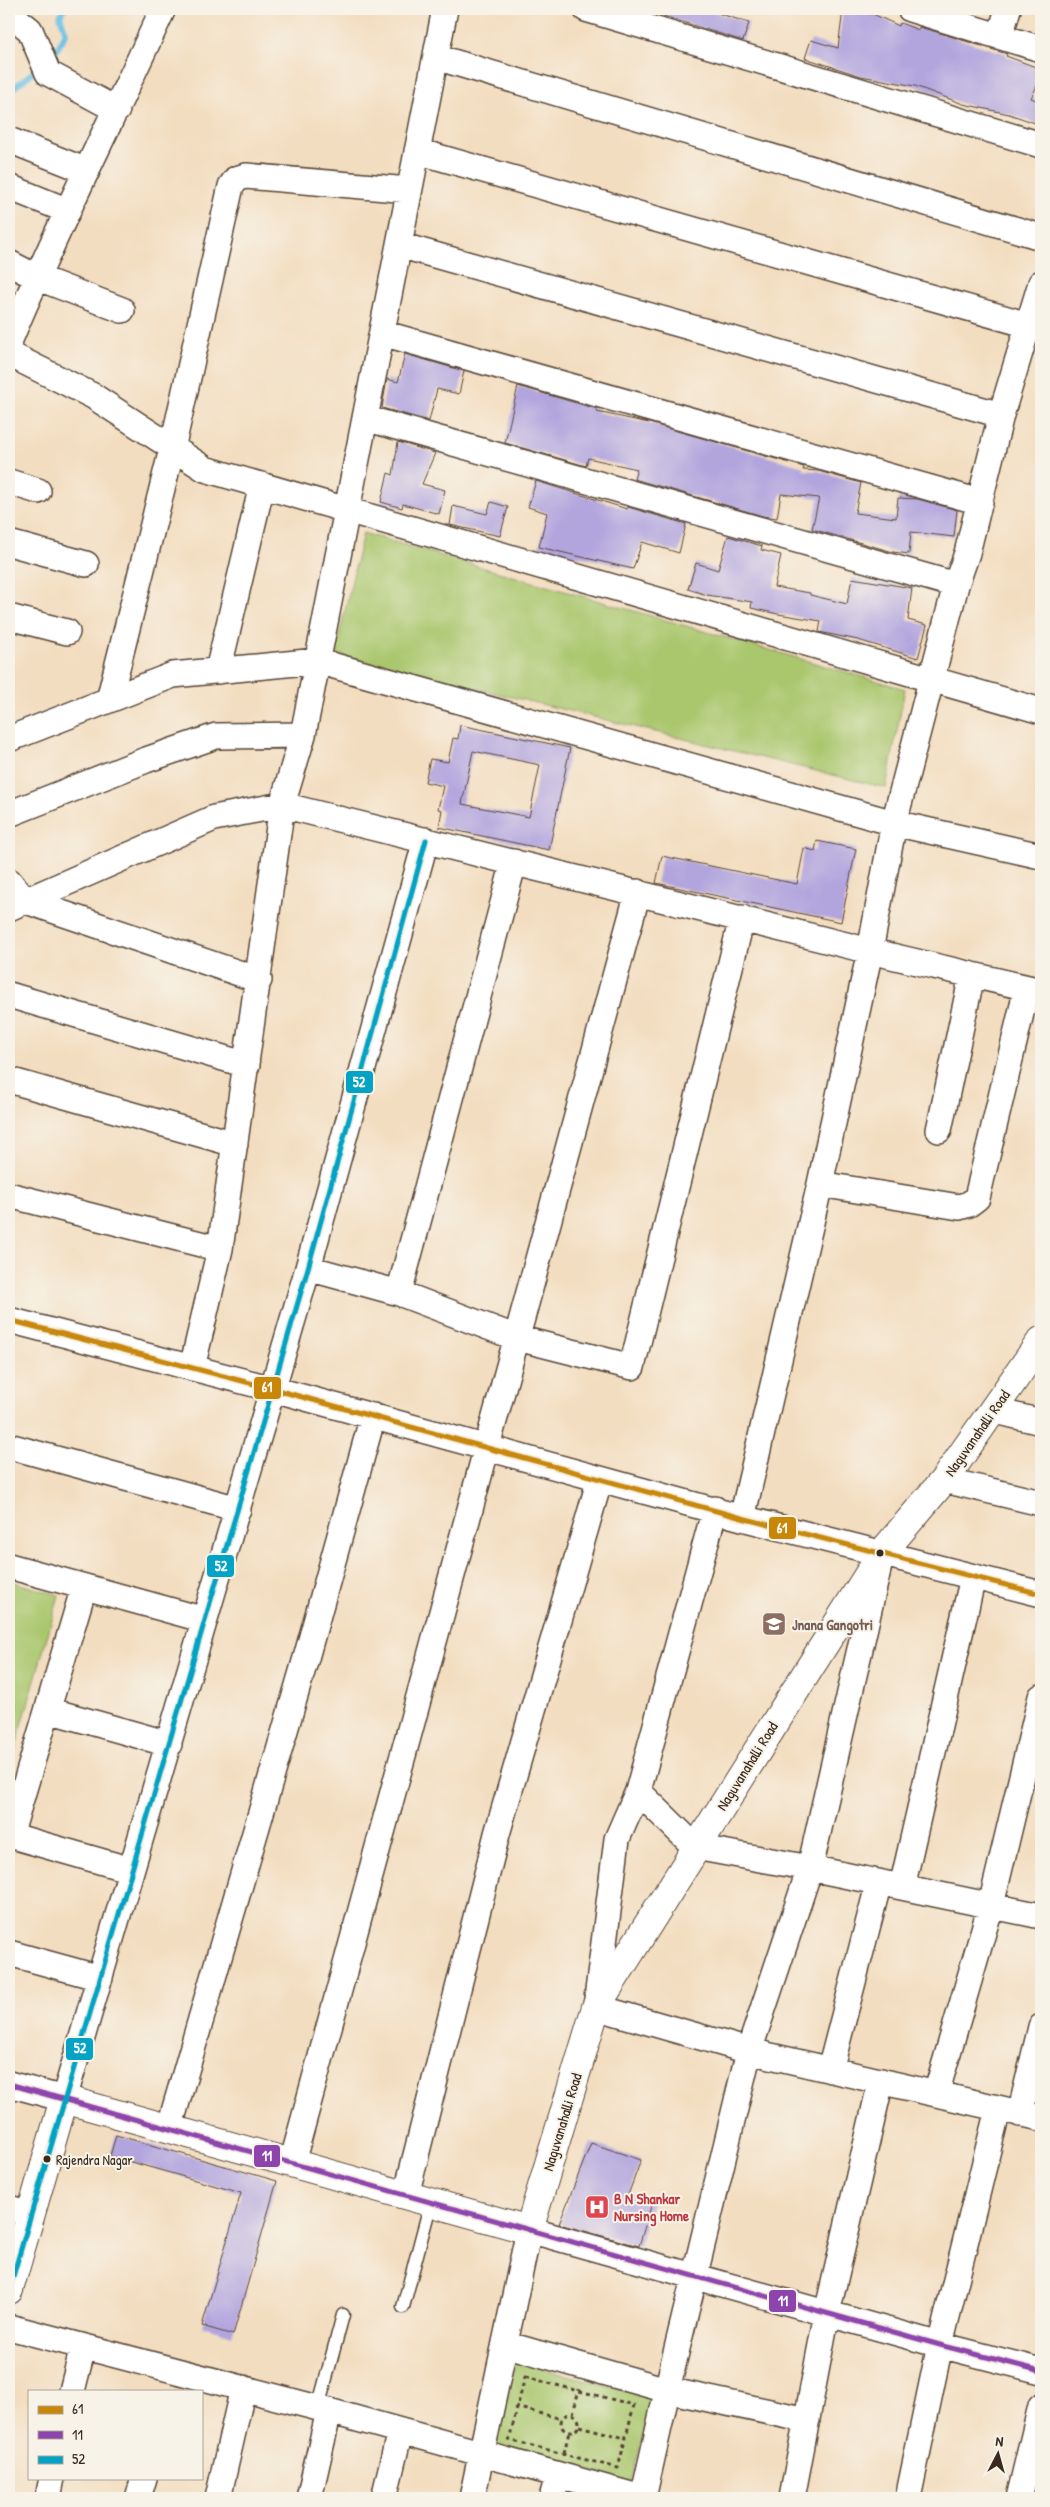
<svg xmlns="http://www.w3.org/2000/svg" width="1050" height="2507" font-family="'Patrick Hand',sans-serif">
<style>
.green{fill:#aac76e;stroke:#727846}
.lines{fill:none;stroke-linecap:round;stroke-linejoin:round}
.stream{stroke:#68c0e5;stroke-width:6}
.building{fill:#b2a5de;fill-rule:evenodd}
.service-casing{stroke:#574536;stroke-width:15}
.minor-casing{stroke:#574536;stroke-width:28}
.tertiary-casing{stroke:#574536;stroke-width:30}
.path{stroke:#574536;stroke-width:3;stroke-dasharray:4 4;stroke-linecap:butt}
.service{stroke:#fff;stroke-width:12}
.minor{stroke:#fff;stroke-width:25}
.tertiary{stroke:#fff;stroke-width:28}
.bus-1-casing{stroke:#f7f3e8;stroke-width:9}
.bus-2-casing{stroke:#f7f3e8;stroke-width:9}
.bus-3-casing{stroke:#f7f3e8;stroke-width:9}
.bus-1{stroke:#c88708;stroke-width:5}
.bus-2{stroke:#8e44ad;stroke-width:5}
.bus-3{stroke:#03a3c5;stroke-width:5}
.bus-dot{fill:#3b2a1e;stroke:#f7f3e8;stroke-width:2}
.labels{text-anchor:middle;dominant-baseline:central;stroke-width:4;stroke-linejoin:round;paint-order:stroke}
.bus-label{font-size:14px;fill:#3b2a1e;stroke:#f7f3e8;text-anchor:start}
.street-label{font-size:15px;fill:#3b2a1e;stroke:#f7f3e8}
.education-label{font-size:15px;font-weight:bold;fill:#785e54;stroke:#f7f3e8;text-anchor:start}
.health-label{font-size:15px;font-weight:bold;fill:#be3a42;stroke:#f7f3e8;text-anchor:start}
.line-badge{stroke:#f7f3e8;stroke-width:2}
.badge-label{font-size:14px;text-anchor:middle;font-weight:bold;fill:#fff}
</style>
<rect width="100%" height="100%" fill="#f7f3e8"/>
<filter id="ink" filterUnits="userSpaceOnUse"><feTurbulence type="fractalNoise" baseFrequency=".02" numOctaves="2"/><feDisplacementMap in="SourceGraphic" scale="10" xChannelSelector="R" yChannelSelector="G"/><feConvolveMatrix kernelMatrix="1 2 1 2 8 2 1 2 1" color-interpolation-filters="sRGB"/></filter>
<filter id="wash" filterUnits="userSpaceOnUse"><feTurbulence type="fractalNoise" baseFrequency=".0096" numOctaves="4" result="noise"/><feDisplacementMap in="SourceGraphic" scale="20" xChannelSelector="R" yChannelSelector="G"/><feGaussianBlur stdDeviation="1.12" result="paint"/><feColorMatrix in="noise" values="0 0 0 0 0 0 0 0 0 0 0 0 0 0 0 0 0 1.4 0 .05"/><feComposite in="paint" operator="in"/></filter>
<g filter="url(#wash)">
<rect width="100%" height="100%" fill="#f3ddc0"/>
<path class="green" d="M363,533L905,689L886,788L335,654Z
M9,1581L59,1595L9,1771Z
M516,2362L653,2397L631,2482L494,2447Z"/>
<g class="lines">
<path class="stream" d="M48,59L56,51L66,33L60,16L64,9
M9,92L39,67"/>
</g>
<g id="blocks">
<path class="building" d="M641,9H705L749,23L743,41Z
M843,10L873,14L899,26L900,23L919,30V27L930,30L1007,54L1006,56L1041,69L1040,80L1031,98L1041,102V125L1009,114L963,104L915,86L861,76L805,58L811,40L838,48Z
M405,354L464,371L459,394L437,389L429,421L382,408L387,379L398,382Z
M518,386L597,409V412L649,423L804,467L803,470L818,471L861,483L855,513L896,518L898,498L918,499L957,510L954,537L911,532L909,554L893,552L812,529L819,498L781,494L777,518L763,516L634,479L637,469L588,458L586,466L505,443Z
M398,442L435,453L422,484L445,490L439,514L403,504L402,508L381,502L388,473L393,475Z
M536,481L627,509L628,507L686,524L679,553L642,542L633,569L539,547L547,513L528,507Z
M491,502L508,507L500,536L450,525L453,506L487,514Z
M728,536L762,546L761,550L781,555L774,587L810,593V595L847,604L852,578L912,588L908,620L927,625L918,658L858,640L819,632L821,621L778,614L751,608L752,602L707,595L688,589L696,563L718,570Z
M460,725L570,748L549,850L439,827L442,810L438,809L443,786L425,782L430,759L448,762L453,738L458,739ZM473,751L540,765L529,817L462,804Z
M817,841L856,849L841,922L656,883L662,856L797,884L804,848L815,851Z
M116,2135L277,2181L233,2335L202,2326L241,2193L110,2156Z
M591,2143L641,2160L628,2195L652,2203L639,2246L559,2224Z"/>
</g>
</g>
<g filter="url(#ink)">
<use href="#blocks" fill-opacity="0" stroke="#574536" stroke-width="1"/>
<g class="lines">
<defs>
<path id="service" d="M403,2307L431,2202
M318,2408L343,2315"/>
<path id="minor" d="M586,9L1041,145
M910,9L1041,49
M9,13L30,30L48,73L117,110
M1000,36L1008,9
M436,57L1041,237
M9,140L87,171
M417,151L1028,325
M9,187L68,211
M399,245L1001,415
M9,263L36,277L122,310
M382,333L980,502
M9,342C56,229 112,120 163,9
M9,354L93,396L205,469L1041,711
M365,418L956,585
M9,482L38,491
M9,543L86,564
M9,617L67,632
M218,671L262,485
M109,700L172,449L231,186L236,179L246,176L409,190
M9,739L173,675L317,661L894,823L1041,856
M9,814L146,760L216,736L303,735
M9,881L26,901L259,980
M9,908L214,818L282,805L870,951L1041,991
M9,995L247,1065
M9,1080L235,1144
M939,1130L972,975
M820,1184L959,1207L969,1204L977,1198L1027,988
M9,1195L220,1249
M308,1268L399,1293L517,1338L632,1367L742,918
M399,1293L514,862
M9,1320L273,1389L742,1518L1041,1594
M192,1368L220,1249L282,805L303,735L445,9
M992,1410L1041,1422
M9,1446L238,1509
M944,1480L1041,1503
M715,1509L638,1791L617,1839L596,2007L749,2051L1041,2118
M742,1518L820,1184L870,951L894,823L956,585L967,553L1001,415L1041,283
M9,1566L205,1620
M48,1710L169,1744
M638,1791L695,1847L810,1868L1041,1916
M9,1835L131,1870
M10,1836L84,1587
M902,1887L973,1577
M9,1953L100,1978
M830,2070L879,1882
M9,2084L64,2099L308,1268L426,840
M936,2094L991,1905L1041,1697
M1020,2114L1041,2027
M169,2129L306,1658L373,1416
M292,2163L638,892
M406,2195L497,1834L600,1479
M9,2208L31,2214
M9,2327L318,2408L642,2498
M505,2344L667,2390L807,2420
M72,2391L83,2347
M48,2498L52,2478
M138,2498L144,2478
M218,2498L243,2388
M309,2498L329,2411
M384,2498L400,2431
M472,2498L529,2230L940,2345L1041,2371
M552,2498L558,2476
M643,2498L673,2365L749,2051L810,1868L880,1561
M792,2498L827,2313L881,2081
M908,2498L940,2345L998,2109
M1019,2498L1041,2406"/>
<path id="tertiary" d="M9,2290L64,2099L529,2230L596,2007L882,1553L944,1480L1041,1341"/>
</defs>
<use href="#service" class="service-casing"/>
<use href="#minor" class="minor-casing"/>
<use href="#tertiary" class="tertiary-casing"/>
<path class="path" d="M525,2377L634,2405L618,2468L509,2440Z
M515,2407L562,2419
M561 2423a9 9 0 1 1 18 0a9 9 0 1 1-18 0Z
M573,2414L579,2389
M579,2426L625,2438
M564,2453L569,2432"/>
<use href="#service" class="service"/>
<use href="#minor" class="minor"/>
<use href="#tertiary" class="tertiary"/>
<defs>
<path id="bus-1" d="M9,1320L273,1389L742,1518L1041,1594"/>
<path id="bus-2" d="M9,2084L940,2345L1041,2371"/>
<path id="bus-3" d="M9,2290L308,1268L426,840"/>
</defs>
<use href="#bus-1" class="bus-1-casing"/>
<use href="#bus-2" class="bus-2-casing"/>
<use href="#bus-3" class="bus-3-casing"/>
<use href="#bus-1" class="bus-1"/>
<use href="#bus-2" class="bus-2"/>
<use href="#bus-3" class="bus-3"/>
</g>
</g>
<defs>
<symbol id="school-square" viewBox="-11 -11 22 22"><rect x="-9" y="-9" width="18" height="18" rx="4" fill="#8d6e63" stroke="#f7f3e8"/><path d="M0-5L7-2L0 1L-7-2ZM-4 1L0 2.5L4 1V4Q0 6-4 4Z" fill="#fff"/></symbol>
<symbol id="hospital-square" viewBox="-11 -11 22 22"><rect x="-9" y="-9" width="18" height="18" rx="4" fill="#e0444e" stroke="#f7f3e8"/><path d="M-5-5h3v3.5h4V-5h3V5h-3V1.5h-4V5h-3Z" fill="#fff"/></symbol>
</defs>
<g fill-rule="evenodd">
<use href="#school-square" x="760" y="1610" width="28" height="28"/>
<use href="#hospital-square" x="583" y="2193" width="28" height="28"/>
</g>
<g class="bus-dot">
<circle cx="880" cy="1553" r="4.5"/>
<circle cx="47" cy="2159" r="4.5"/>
</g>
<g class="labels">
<g class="bus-label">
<text x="56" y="2159">Rajendra Nagar</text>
</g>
<g class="street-label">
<text transform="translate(977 1433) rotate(-55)">Naguvanahalli Road</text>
<text transform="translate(747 1766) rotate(-58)">Naguvanahalli Road</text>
<text transform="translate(562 2122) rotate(-73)">Naguvanahalli Road</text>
</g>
<g class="education-label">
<text x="792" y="1624">Jnana Gangotri</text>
</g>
<g class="health-label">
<text x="614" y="2198">B N Shankar<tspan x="614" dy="17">Nursing Home</tspan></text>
</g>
</g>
<g class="line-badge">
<rect x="345" y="1070" width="29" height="24" rx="5" fill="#03a3c5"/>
<rect x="253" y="1376" width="29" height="24" rx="5" fill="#c88708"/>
<rect x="768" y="1516" width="29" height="24" rx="5" fill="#c88708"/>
<rect x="206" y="1554" width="29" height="24" rx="5" fill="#03a3c5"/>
<rect x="65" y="2037" width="29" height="24" rx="5" fill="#03a3c5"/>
<rect x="253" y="2144" width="28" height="24" rx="5" fill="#8e44ad"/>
<rect x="768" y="2289" width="29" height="24" rx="5" fill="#8e44ad"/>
</g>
<g class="badge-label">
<text x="359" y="1087">52</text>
<text x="267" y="1392">61</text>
<text x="782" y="1533">61</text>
<text x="221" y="1571">52</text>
<text x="80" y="2053">52</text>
<text x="267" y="2161">11</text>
<text x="783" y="2306">11</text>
</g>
<rect width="1050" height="2507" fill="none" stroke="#f7f3e8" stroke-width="30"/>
<rect x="28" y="2390" width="175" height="90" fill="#f7f3e8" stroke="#aca397"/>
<rect x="38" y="2406" width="25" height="8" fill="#c88708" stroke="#aca397"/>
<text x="72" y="2414" font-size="15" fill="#3b2a1e">61</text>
<rect x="38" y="2431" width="25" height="8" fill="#8e44ad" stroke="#aca397"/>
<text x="72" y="2440" font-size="15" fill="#3b2a1e">11</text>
<rect x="38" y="2456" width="25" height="8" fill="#03a3c5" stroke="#aca397"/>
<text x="72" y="2464" font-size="15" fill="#3b2a1e">52</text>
<g transform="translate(998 2454) rotate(6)" stroke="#f7f3e8" stroke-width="4" paint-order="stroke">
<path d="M0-4L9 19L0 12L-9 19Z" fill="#3b2a1e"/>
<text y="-8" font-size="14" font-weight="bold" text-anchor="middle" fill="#3b2a1e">N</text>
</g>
</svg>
